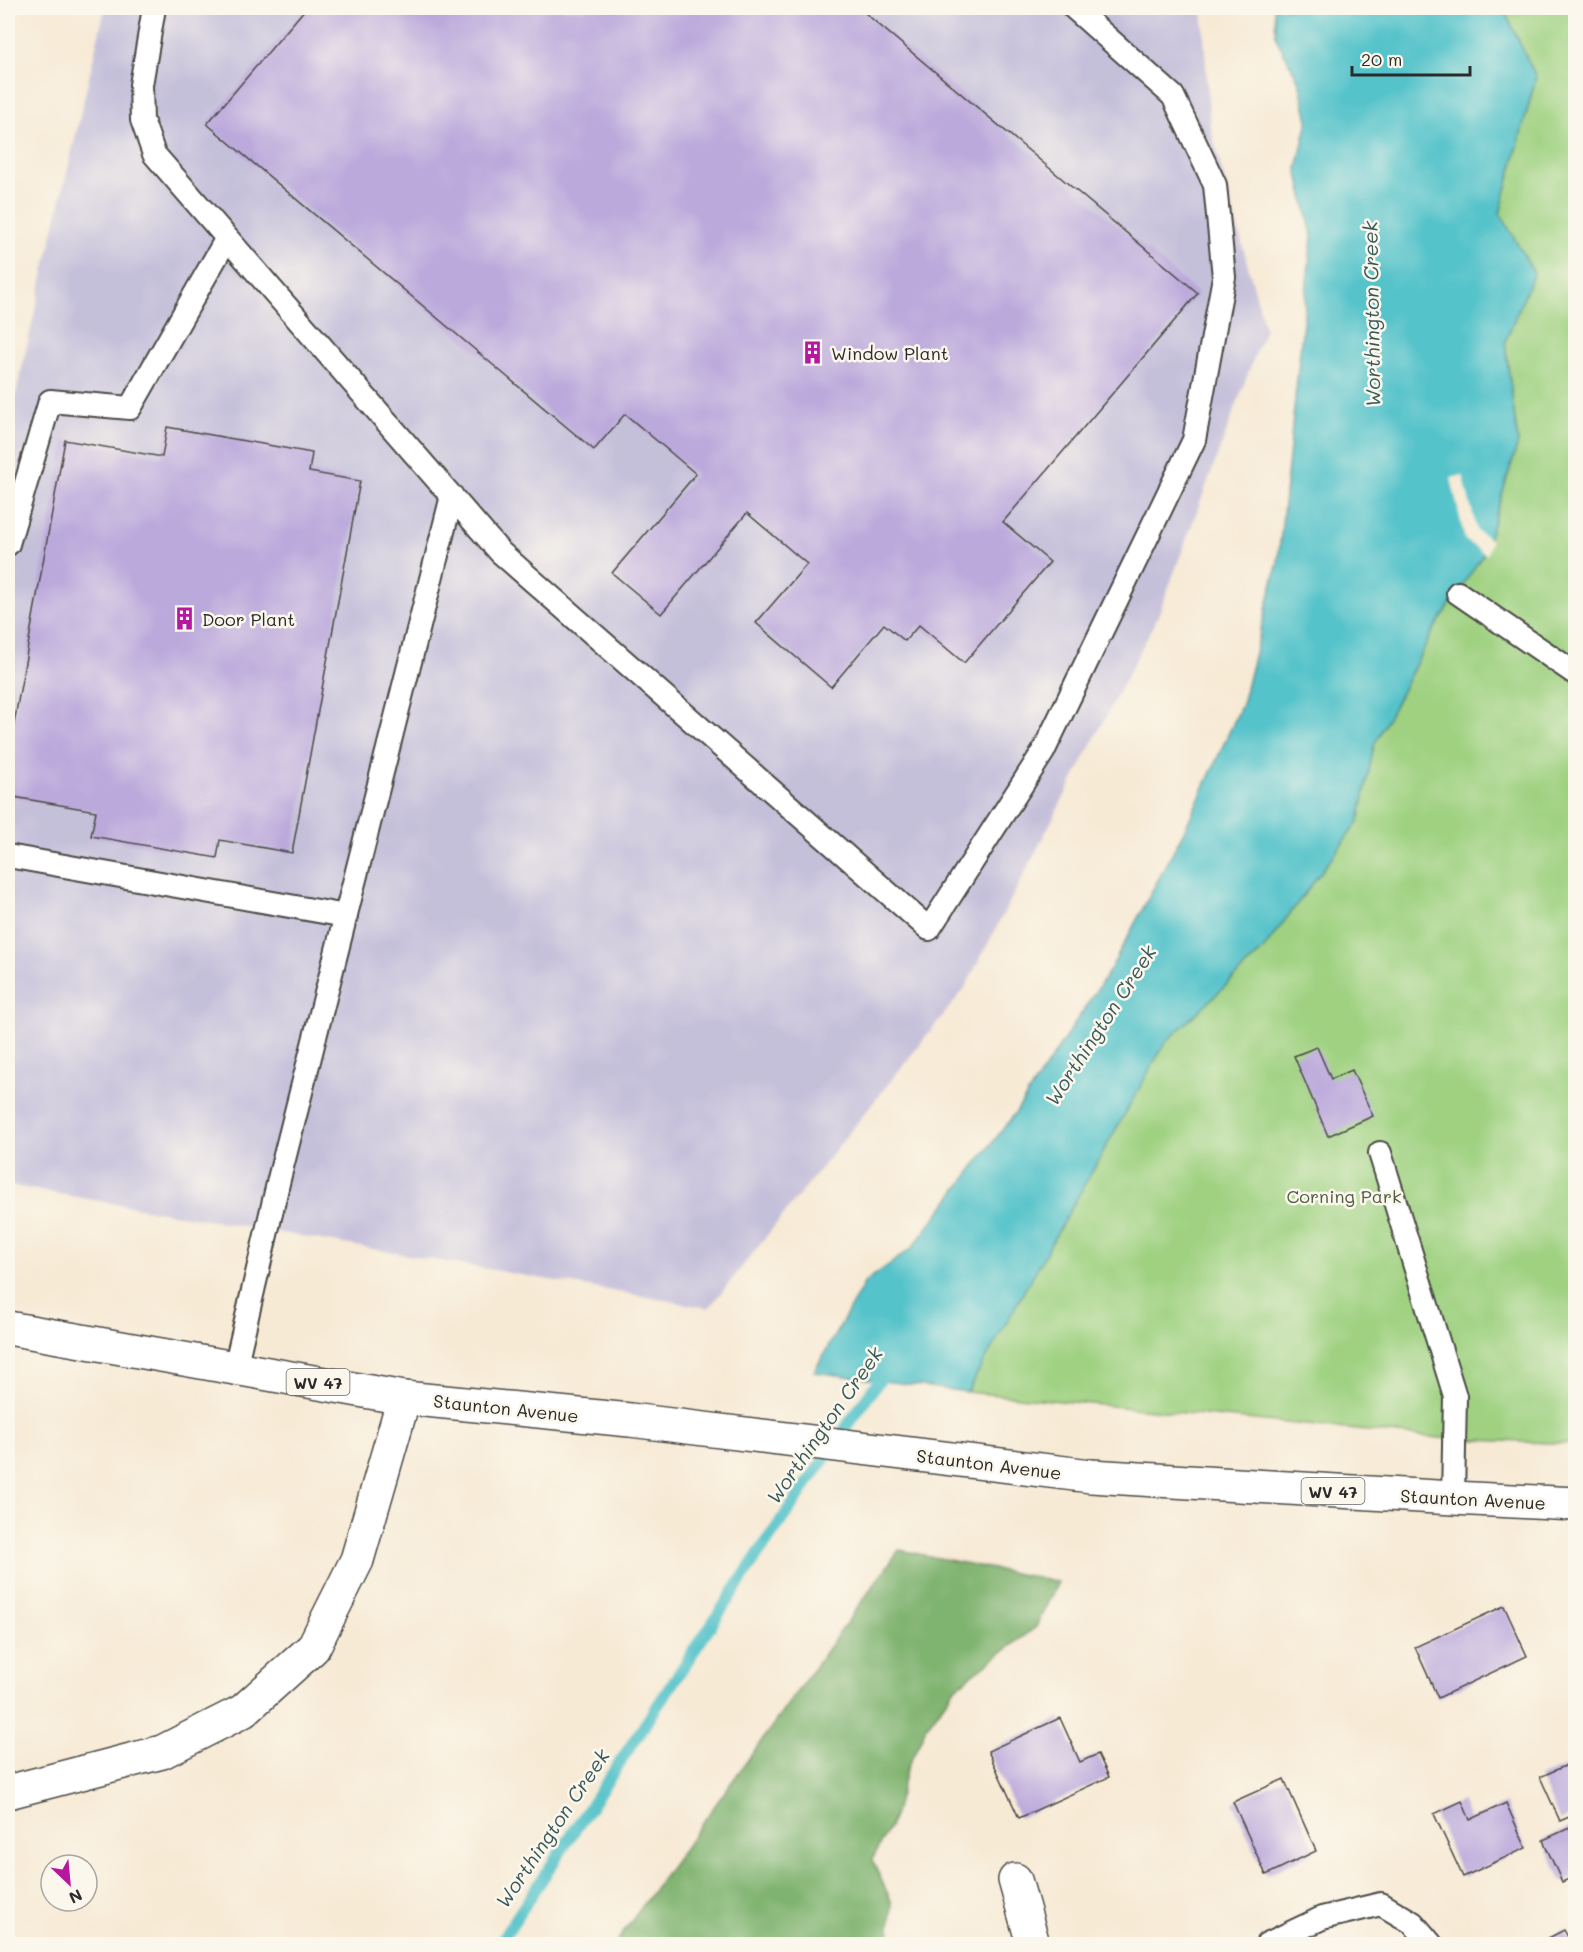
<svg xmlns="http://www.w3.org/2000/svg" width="1583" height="1952" font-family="Mali,sans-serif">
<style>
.industrial{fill:#c5c0da}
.green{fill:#9fd181;stroke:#657e56;stroke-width:1.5}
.forest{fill:#7fb36f;stroke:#556f4d;stroke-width:1.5}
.water{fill:#55c3ca;stroke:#40777a;stroke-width:1.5}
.pier{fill:#f7ead5}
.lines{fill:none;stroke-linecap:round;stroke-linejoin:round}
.stream{stroke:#55c3ca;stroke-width:12}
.building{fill:#bba9dc}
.service-casing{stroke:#4a4844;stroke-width:26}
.minor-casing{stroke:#4a4844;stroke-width:36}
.primary-casing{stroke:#4a4844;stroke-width:36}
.service{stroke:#fff;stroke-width:22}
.minor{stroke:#fff;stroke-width:33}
.primary{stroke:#fff;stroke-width:33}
.labels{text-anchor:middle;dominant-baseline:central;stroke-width:5;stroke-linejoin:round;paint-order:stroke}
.shield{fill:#fbf7ec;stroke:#696865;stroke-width:1.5}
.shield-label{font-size:16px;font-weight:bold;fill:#2b2b2b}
.poi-label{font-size:18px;fill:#2b2b2b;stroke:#fbf7ec;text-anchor:start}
.park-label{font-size:18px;fill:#4e5d45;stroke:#fbf7ec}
.street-label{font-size:18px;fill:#2b2b2b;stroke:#fbf7ec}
.water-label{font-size:20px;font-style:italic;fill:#38595b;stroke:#fbf7ec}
</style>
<rect width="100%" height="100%" fill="#fbf7ec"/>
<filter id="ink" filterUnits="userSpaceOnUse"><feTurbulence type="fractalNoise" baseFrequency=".0167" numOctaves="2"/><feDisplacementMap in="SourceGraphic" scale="12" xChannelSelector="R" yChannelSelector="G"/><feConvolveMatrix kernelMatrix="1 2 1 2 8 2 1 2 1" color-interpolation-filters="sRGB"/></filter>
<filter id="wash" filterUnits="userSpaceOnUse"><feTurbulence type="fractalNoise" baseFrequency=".008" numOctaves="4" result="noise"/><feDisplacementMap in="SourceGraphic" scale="24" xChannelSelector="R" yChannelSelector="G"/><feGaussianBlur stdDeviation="1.35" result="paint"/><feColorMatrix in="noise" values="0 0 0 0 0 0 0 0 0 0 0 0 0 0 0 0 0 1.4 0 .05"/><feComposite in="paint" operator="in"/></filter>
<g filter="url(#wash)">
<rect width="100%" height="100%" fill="#f7ead5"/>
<path class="industrial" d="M105,8H1202L1210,126L1265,328L1158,616L965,988L709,1308L8,1185V428Z"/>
<path class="green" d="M1503,8H1575V1444L1450,1439L967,1392L1068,1208L1165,1043L1262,951L1359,821L1374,745L1434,629L1484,553L1518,443L1505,342L1533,273L1500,213L1536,77Z"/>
<path class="forest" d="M899,1550L1058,1582L1036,1627L954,1689L926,1728L906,1771L894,1817L872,1860L892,1903L889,1944H615Z"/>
<path class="water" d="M1274,8H1503L1536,77L1500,213L1534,273L1505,342L1518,443L1484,553L1434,629L1374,745L1359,821L1262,951L1165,1043L967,1392L814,1372L865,1282L912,1248L1016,1112L1110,970L1184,831L1242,704L1278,562L1312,236L1297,169L1308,120L1299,81L1276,38Z"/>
<path class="pier" d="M1463,475L1477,531L1491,540L1487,555L1465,540L1451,478Z"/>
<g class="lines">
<path class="stream" d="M499,1944L765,1544L887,1369"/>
</g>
<g id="blocks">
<path class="building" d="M306,8H859L1198,293L1003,522L1050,562L964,663L919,625L905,641L884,624L831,687L756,623L807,564L747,513L661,614L612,573L696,474L625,414L594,450L207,124Z
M167,427L312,453L309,472L360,481L292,853L220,840L217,858L91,836L96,811L8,796V757L65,440L162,457Z
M1317,1047L1331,1079L1352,1070L1373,1116L1328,1136L1294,1056Z
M1504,1606L1527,1656L1438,1698L1415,1647Z
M1060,1718L1080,1762L1098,1754L1109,1777L1019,1818L988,1751Z
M1576,1761V1814L1560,1821L1540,1777Z
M1284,1779L1316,1851L1266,1875L1233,1802Z
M1462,1801L1470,1820L1506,1803L1526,1848L1463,1877L1434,1814Z
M1576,1825V1876L1562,1882L1543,1840Z
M1564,1930L1572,1944H1537Z"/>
</g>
</g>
<g filter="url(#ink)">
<use href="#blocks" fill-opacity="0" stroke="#4a4844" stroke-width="1.5"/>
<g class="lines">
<defs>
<path id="service" d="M154,8L141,85L142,120L154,154L500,552L929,929L1043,752L1194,440L1224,277L1215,185L1173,96L1074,8
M8,544L50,401L130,408L227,238
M1458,593L1576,674
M8,856L346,916
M1380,1153L1455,1396L1453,1498
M235,1368L279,1179L452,496
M1267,1944L1322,1918L1381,1904L1413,1923L1431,1944"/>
<path id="minor" d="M8,1792L162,1752L243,1711L313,1648L357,1560L404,1398
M1015,1880L1033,1944"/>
<path id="primary" d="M8,1328L404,1398L630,1420L1091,1476L1453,1498L1576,1504"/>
</defs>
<use href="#service" class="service-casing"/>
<use href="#minor" class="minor-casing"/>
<use href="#primary" class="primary-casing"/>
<use href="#service" class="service"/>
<use href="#minor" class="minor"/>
<use href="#primary" class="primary"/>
</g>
</g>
<defs>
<symbol id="building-bare" viewBox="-9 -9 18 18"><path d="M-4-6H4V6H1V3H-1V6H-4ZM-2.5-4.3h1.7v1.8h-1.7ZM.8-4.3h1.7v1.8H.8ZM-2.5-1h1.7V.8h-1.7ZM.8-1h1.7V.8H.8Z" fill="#b5179e" stroke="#fbf7ec" stroke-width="2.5" paint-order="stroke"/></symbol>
</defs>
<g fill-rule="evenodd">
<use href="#building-bare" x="796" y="336" width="33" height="33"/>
<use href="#building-bare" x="168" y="602" width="33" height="33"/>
</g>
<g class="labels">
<g class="shield">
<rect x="286.5" y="1369" width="63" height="26" rx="4.5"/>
<rect x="1301.5" y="1478" width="63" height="26" rx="4.5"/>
</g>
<g class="shield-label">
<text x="318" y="1382">WV 47</text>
<text x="1333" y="1491">WV 47</text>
</g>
<g class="poi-label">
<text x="831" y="353">Window Plant</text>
<text x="202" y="619">Door Plant</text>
</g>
<g class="park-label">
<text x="1344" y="1196">Corning Park</text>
</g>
<g class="street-label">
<text transform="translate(506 1408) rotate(6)">Staunton Avenue</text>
<text transform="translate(989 1464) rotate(7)">Staunton Avenue</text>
<text transform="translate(1473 1499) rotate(3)">Staunton Avenue</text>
</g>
<g class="water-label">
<text transform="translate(1371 314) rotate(-91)">Worthington Creek</text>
<text transform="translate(1100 1025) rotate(-57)">Worthington Creek</text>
<text transform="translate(824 1425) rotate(-55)">Worthington Creek</text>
<text transform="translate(552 1828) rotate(-56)">Worthington Creek</text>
</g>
</g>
<rect width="1583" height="1952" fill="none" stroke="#fbf7ec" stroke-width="30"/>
<g transform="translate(69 1883) rotate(154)"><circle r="28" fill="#fbf7ec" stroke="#a8a59f" stroke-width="1.5"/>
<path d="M0-4.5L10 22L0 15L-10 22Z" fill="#b5179e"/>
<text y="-9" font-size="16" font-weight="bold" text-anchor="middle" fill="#2b2b2b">N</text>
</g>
<path d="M1352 66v9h118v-9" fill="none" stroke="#2b2b2b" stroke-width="3"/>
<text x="1361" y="66" font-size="18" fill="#2b2b2b" stroke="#fbf7ec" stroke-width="4.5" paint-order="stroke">20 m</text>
</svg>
